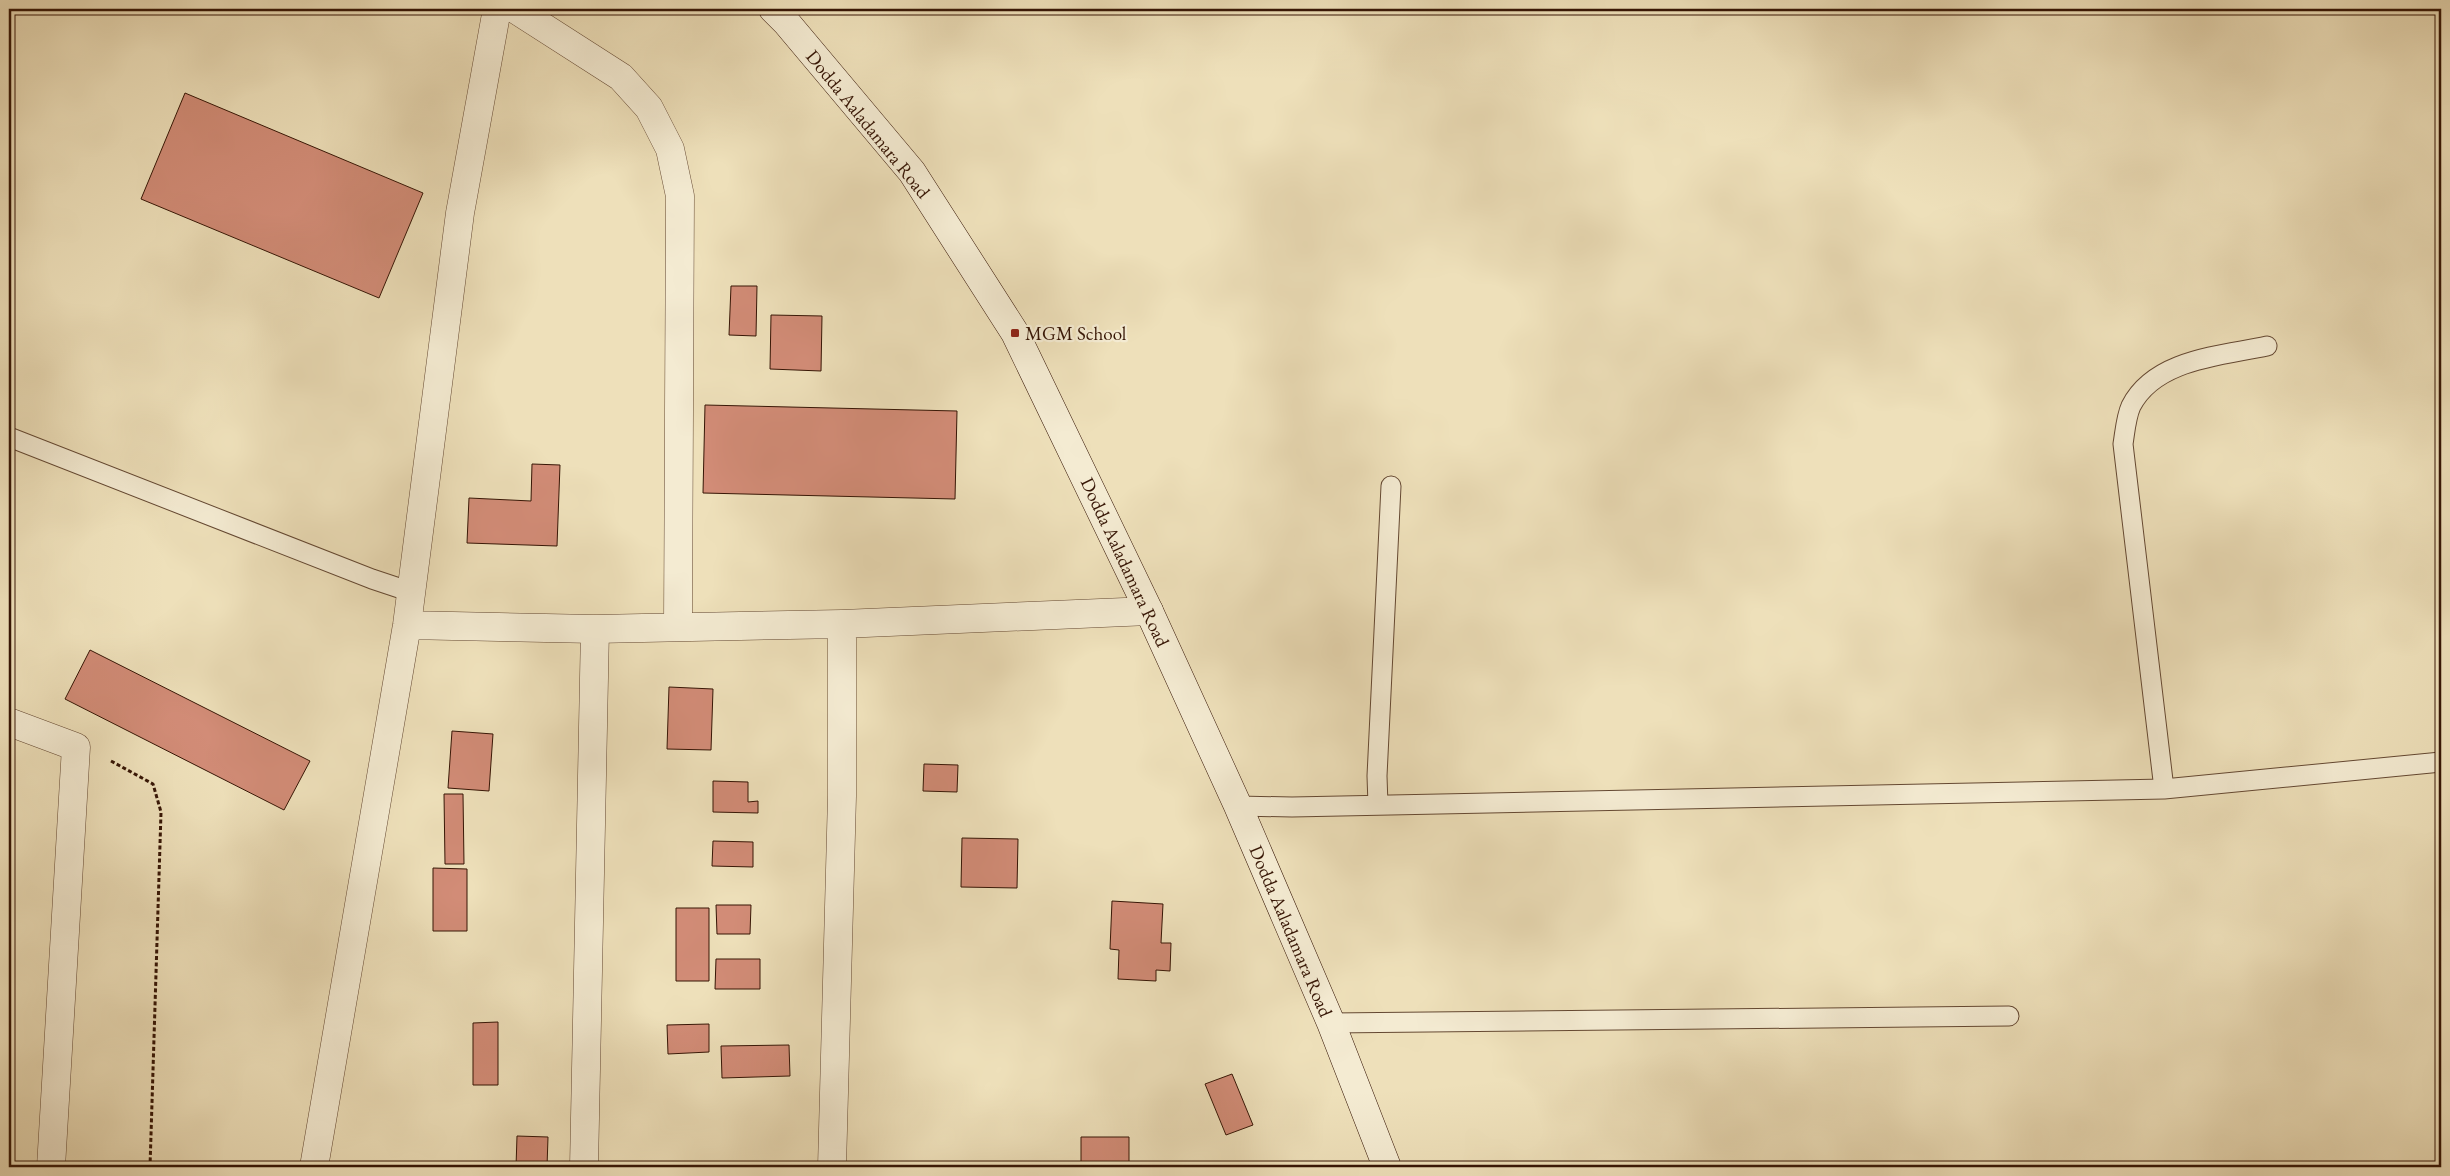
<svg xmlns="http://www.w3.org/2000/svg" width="2450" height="1176" font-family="'EB Garamond',serif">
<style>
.building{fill:#d28c77;stroke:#361505}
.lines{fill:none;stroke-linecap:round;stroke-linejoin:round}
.lane-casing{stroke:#644832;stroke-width:21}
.street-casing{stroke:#644832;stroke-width:29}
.secondary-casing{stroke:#361505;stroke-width:29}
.path{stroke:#361505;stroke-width:3;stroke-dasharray:4 2.5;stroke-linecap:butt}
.lane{stroke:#f4ebd2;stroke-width:19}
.street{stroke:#f4ebd2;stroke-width:28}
.secondary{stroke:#f4ebd2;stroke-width:28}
.poi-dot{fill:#8f2418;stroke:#f4ebd2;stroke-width:2}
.labels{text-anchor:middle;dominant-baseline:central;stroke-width:4.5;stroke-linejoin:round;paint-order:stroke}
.street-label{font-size:19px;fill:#361505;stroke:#f4ebd2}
.poi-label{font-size:19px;fill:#361505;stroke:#f4ebd2;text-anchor:start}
</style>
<rect width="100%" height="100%" fill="#eee0ba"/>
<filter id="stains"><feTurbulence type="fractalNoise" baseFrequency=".004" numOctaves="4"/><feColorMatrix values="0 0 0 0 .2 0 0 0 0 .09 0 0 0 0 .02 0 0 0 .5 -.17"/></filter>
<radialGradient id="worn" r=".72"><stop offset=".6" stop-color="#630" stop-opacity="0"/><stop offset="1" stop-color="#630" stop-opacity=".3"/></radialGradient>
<path class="building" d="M185,93L423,193L379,298L141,199Z
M731,286H757L756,336L729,335Z
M771,315L822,316L821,371L770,369Z
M705,405L957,411L955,499L703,493Z
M532,464L560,465L557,546L467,543L469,498L531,501Z
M90,650L310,761L284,810L65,699Z
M669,687L713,689L711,750L667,749Z
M452,731L493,734L489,791L448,788Z
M924,764L958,765L957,792L923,791Z
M713,781L748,782V802L758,801V813L713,812Z
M444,794H463L464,864H445Z
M962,838L1018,839L1017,888L961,887Z
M713,841L753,842V867L712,866Z
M433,868L467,869V931H433Z
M1112,901L1163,904L1161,943H1171L1170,971L1156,970V981L1118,979L1119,950L1110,949Z
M716,905H751L750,934H717Z
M676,908H709V981H676Z
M716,959H760V989H715Z
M498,1022V1085H473V1023Z
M709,1024V1052L668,1054L667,1025Z
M789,1045L790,1076L722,1078L721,1046Z
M1232,1074L1253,1125L1226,1135L1205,1084Z
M517,1136L548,1137L547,1167H516Z
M1081,1137H1129V1167H1081Z"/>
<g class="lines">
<defs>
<path id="lane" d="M9,437L372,579L411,592
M2164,789L2123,444C2125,432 2126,417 2131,406C2155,359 2221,356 2267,346
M1378,805L1377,776L1391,486
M1238,806L1292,807L2164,789L2441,762
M1331,1023L2009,1016"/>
<path id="street" d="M515,9L621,77L649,108L670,149L680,196L678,627
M407,625L595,629L842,624L1149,611
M9,722L76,747L51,1167
M314,1167L407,625L460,213L497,9
M584,1167L595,629
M832,1167L842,796V624"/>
<path id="secondary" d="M773,9L786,22L912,172L1015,333L1149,611L1238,806L1331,1023L1387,1167"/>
</defs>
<use href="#lane" class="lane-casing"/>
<use href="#street" class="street-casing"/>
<use href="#secondary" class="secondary-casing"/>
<path class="path" d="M111,761L153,784L161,812L150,1167"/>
<use href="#lane" class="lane"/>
<use href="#street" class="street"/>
<use href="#secondary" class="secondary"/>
</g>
<rect class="poi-dot" x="1010" y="328" width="10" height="10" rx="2.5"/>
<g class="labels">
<g class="street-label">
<text transform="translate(868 124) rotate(51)">Dodda Aaladamara Road</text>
<text transform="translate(1125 562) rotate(65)">Dodda Aaladamara Road</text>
<text transform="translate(1291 931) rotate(67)">Dodda Aaladamara Road</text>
</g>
<g class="poi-label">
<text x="1025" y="333">MGM School</text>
</g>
</g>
<rect width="2450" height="1176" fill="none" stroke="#eee0ba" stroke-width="30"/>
<rect x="10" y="10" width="2430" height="1156" fill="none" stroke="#361505" stroke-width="2.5"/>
<rect x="15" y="15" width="2420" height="1146" fill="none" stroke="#361505"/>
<rect width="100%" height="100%" filter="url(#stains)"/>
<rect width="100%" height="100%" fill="url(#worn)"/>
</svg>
